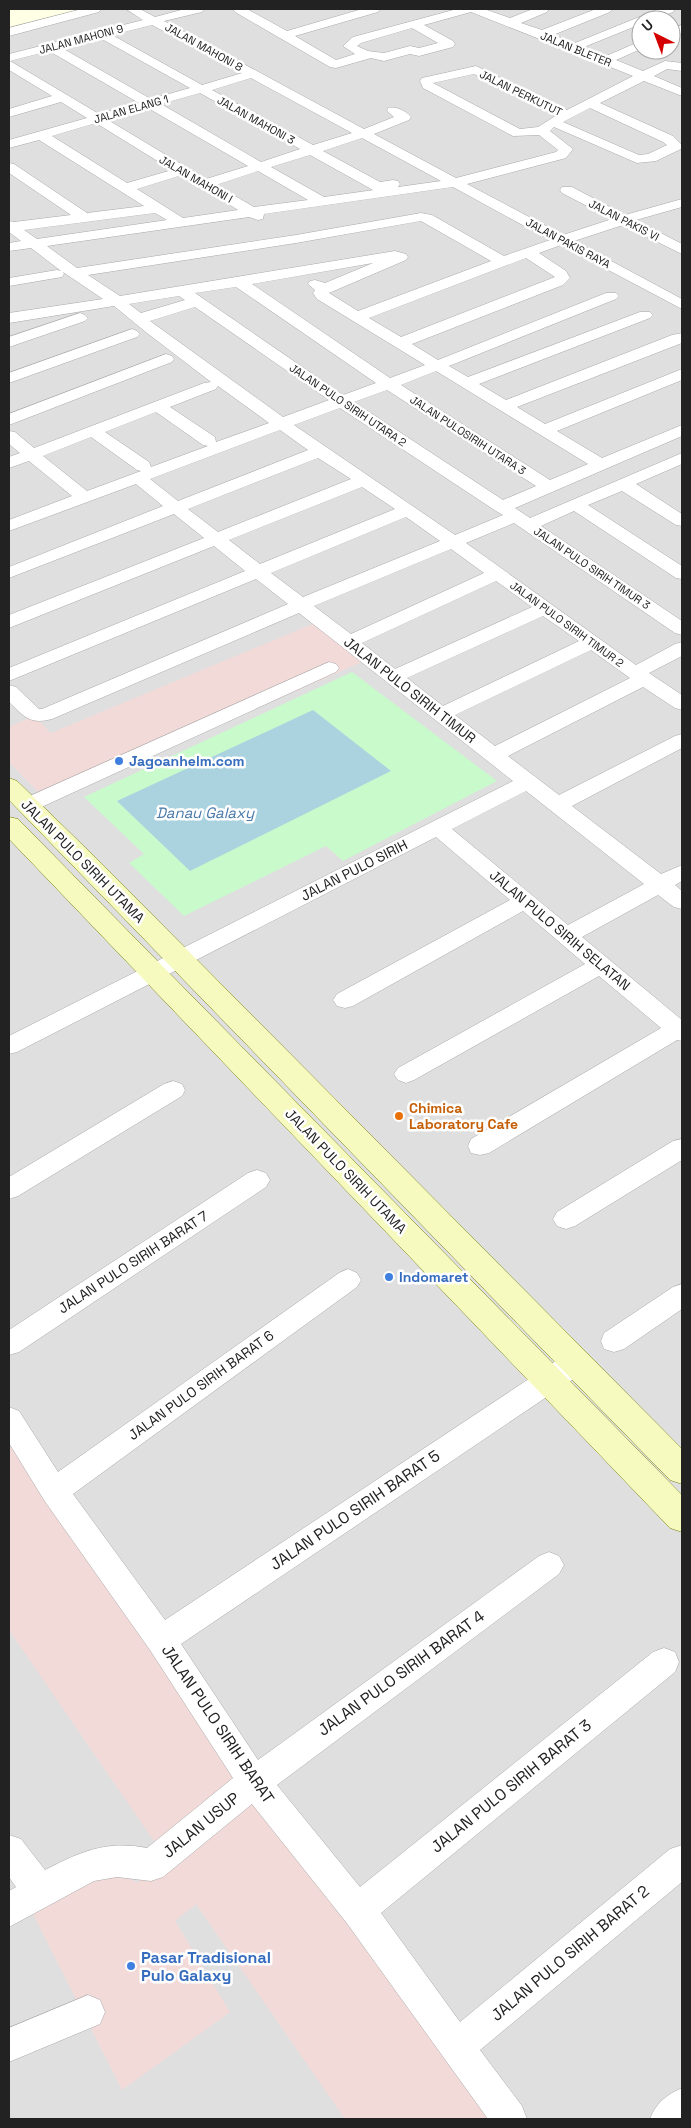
<svg xmlns="http://www.w3.org/2000/svg" width="691" height="2128" font-family="'Space Grotesk',sans-serif">
<style>
.residential{fill:#e0dfdf;fill-rule:evenodd}
.commercial{fill:#f2dad9}
.education{fill:#ffffe5}
.park{fill:#c8facc}
.water{fill:#aad3df}
.lines{fill:none;stroke-linecap:round;stroke-linejoin:round}
.minor-casing{stroke:#a9a9a9;stroke-width:1}
.secondary-casing{stroke:#707d05;stroke-width:1}
.minor{fill:#fff;fill-rule:evenodd}
.secondary{fill:#f7fabf;fill-rule:evenodd}
.shop-dot{fill:#3f7fe0;stroke:#fff;stroke-width:2}
.food-dot{fill:#e8710a;stroke:#fff;stroke-width:2}
.labels{text-anchor:middle;dominant-baseline:central;stroke-width:5;stroke-linejoin:round;paint-order:stroke}
.far-street-label{font-size:11px;fill:#222;stroke:#fff}
.street-label{font-size:14px;fill:#222;stroke:#fff}
.shop-label{font-size:14px;font-weight:bold;fill:#366cbe;stroke:#fff;text-anchor:start}
.food-label{font-size:14px;font-weight:bold;fill:#c56008;stroke:#fff;text-anchor:start}
.water-label{font-size:15px;font-style:italic;fill:#4a7aab;stroke:#fff}
.near-street-label{font-size:16px;fill:#222;stroke:#fff}
.near-shop-label{font-size:16px;font-weight:bold;fill:#366cbe;stroke:#fff;text-anchor:start}
</style>
<rect width="100%" height="100%" fill="#f2efe9"/>
<path class="residential" d="M9,9H682V2119H9ZM641,20H671V50H641Z"/>
<path class="commercial" d="M315,623L364,661L48,802L9,762V727L34,716L51,733Z
M9,1432L254,1782L516,2119H345L196,1904L175,1921L230,2012L122,2090L31,1910L96,1873H121L137,1883L167,1860L9,1630Z"/>
<path class="education" d="M9,9H88L9,30Z"/>
<path class="park" d="M352,672L497,781L343,861L326,846L184,916L129,863L144,854L84,797Z"/>
<path class="water" d="M313,710L391,771L190,871L117,801Z"/>
<g class="lines">
<defs>
<path id="minor" d="M82,9H101L99,12L9,36V28Z
M126,9H140L155,17L185,9H204L202,12L164,21L364,129L394,117L387,111L388,108C396,106 406,111 411,117L409,120L374,134L456,178L556,152L558,150L539,135L513,136L423,88L420,81L422,78L476,66L567,110L633,76L471,12L424,25L453,41L455,44L453,47L419,56L410,54L384,61L371,58L336,68L330,67L235,12L233,9H247L287,31L362,9H380L378,12L295,36L336,60L355,54L343,46L353,37L457,9H484L510,18L533,9H549L547,12L521,23L542,30L596,9H612L610,12L553,35L575,43L659,9H675L673,12L652,20H641V24L584,47L606,56L641,41V49L616,60L643,71L665,61L682,63V71L667,69L654,76L682,88V96L644,81L600,103L673,136L682,145L681,149L656,161L637,163L554,127L550,131L573,149L566,158L467,184L563,235L612,219L562,193L560,190L562,187H572L625,215L682,199V207L636,220L682,244V254L623,225L574,241L682,299V309L561,245L539,253L566,271L570,278L563,285L412,344L438,360L606,293H616L619,296L616,299L449,366L468,377L640,312H650L653,315L650,318L479,384L506,400L672,335L682,333V343L517,407L545,424L682,369V380L557,431L602,458L682,425V436L515,508L530,518L682,453V464L636,484L682,514V526L676,525L622,491L588,505L682,566V579L676,578L574,511L541,526L682,621V635L675,633L514,523L466,543L636,665L675,644L682,642V656L649,673L682,695V710L675,708L643,687L508,756L559,795L675,736L682,734V748L572,806L661,874L682,865V881L675,885L682,891V909L674,907L658,895L582,937L682,1020V1041L677,1040L489,1153L480,1155L471,1153L468,1146L471,1139L661,1028L599,976L414,1080L406,1083L398,1080L394,1074L398,1068L585,964L523,911L353,1006L345,1008L337,1006L333,1000L337,994L510,900L436,837L17,1052L9,1054V1036L513,781L299,613L52,719C29,725 24,716 9,702V685L16,687L39,709H42L288,604L256,579L9,681V668L245,571L214,546L9,628V615L204,538L174,514L9,578V567L163,506L136,484L9,531V520L72,496L29,461L9,468V457L20,453L9,444V431L15,432L34,448L204,383L211,382L147,333L114,306L9,323V313L103,299L63,272L64,274L62,277L9,286V278L57,270L61,271L31,248L9,251V243L21,241L9,232V221L14,222L71,215L9,173V163L14,164L87,213L144,206L39,140L9,148V140L87,118L61,102L9,117V109L52,96L9,70V54L143,20ZM152,25L242,73L202,85L112,35ZM412,28L438,43L419,48L410,46L384,53L368,51L357,46L361,43ZM100,38L190,88L151,99L62,48ZM49,51L139,103L99,114L10,61ZM474,74L557,115L538,127L520,129L433,83ZM251,78L352,133L313,145L212,90ZM200,93L300,149L261,162L161,104ZM148,108L248,166L206,179L108,120ZM590,108L663,142L667,145L648,154L639,155L563,122ZM96,123L172,170L127,183L52,136ZM362,138L441,181L398,187L400,184L398,181L393,180L380,182L323,151ZM310,155L373,190H374L324,197L271,167ZM258,171L308,200L254,207L216,185ZM182,175L238,210L183,218L137,189ZM453,187L550,240L504,256L432,215L421,213L296,235L77,268L47,246L249,217L258,220L263,219L264,214ZM155,213L167,220L37,239L24,230ZM421,221L491,261L358,311L329,293L406,260L408,257L406,254L395,251L120,296L88,275L296,243ZM526,258L555,277L401,337L369,318ZM373,263L325,283L315,280L310,281L308,284L315,290L313,293L317,299L425,365L390,378L252,284ZM236,287L376,383L343,395L195,293ZM179,296L185,300L141,313L129,304ZM195,307L329,400L283,417L150,321ZM436,371L588,464L550,480L401,385ZM218,386L269,423L216,442L215,437L170,407L216,389ZM387,390L536,486L503,500L354,402ZM340,408L496,511L503,515L455,535L294,425ZM156,412L203,445L208,446L151,467L149,462L105,432ZM280,430L308,450L178,501L150,479ZM91,437L137,470L141,471L87,491L43,456ZM318,458L351,479L218,532L188,509ZM362,487L395,509L260,564L229,540ZM406,517L440,541L303,597L271,573ZM451,549L484,573L351,634L314,606ZM496,581L532,607L395,669L362,643ZM543,616L579,641L443,706L407,678ZM591,650L630,678L495,746L455,715ZM526,791L644,884L568,925L452,829Z
M682,25V33L671,37V29Z
M80,313L85,315L88,318L85,321L9,347V337Z
M132,329L137,331L140,334L137,337L9,383V373Z
M166,354L172,356L174,359L172,362L9,425V414Z
M329,662L336,664L339,668L336,672L35,810L28,812L21,810L18,805L21,800Z
M173,1081L182,1084L185,1090L182,1096L18,1196L9,1199V1177L164,1084Z
M682,1139V1160L575,1226L566,1229L557,1226L553,1219L557,1212L673,1141Z
M257,1170L266,1173L270,1180L266,1187L19,1352L9,1355V1330L248,1173Z
M348,1269L357,1273L361,1280L357,1287L73,1494L165,1620L565,1355L575,1352L585,1355L589,1363L585,1371L181,1644L258,1760L539,1556L549,1552L559,1556L564,1565L559,1574L277,1785L360,1887L653,1652L664,1648L675,1652L679,1662L675,1672L381,1913L460,2022L670,1849L682,1845V1882L480,2050L522,2106L527,2119H488L346,1922L252,1804L163,1877L151,1881L117,1877L94,1881L9,1927V1891L16,1887L9,1877V1835L21,1839L45,1870C80,1852 106,1840 147,1848L233,1778L150,1650L44,1500L9,1443V1407L19,1411L58,1472L339,1273Z
M682,1284V1309L624,1349L614,1352L604,1349L601,1341L604,1333L673,1287Z
M88,1995L100,2000L105,2012L100,2024L9,2062V2028Z
M682,2088V2119H650C656,2103 666,2095 682,2088Z"/>
<path id="secondary" d="M9,778L17,781L103,865L682,1449V1484L670,1480L586,1394L9,800Z
M9,817L18,819L682,1495V1532L670,1528L9,839Z"/>
</defs>
<use href="#minor" class="minor-casing"/>
<use href="#secondary" class="secondary-casing"/>
<use href="#minor" class="minor"/>
<use href="#secondary" class="secondary"/>
</g>
<g class="shop-dot">
<circle cx="119" cy="761" r="5"/>
<circle cx="389" cy="1277" r="5"/>
<circle cx="131" cy="1966" r="5"/>
</g>
<circle class="food-dot" cx="399" cy="1116" r="5"/>
<g class="labels">
<g class="far-street-label">
<text transform="translate(81 39) rotate(-15)">JALAN MAHONI 9</text>
<text transform="translate(204 47) rotate(29)">JALAN MAHONI 8</text>
<text transform="translate(576 49) rotate(22)">JALAN BLETER</text>
<text transform="translate(521 93) rotate(26)">JALAN PERKUTUT</text>
<text transform="translate(131 109) rotate(-16)">JALAN ELANG 1</text>
<text transform="translate(256 120) rotate(29)">JALAN MAHONI 3</text>
<text transform="translate(196 179) rotate(30)">JALAN MAHONI I</text>
<text transform="translate(624 220) rotate(27)">JALAN PAKIS VI</text>
<text transform="translate(568 243) rotate(28)">JALAN PAKIS RAYA</text>
<text transform="translate(348 405) rotate(34)">JALAN PULO SIRIH UTARA 2</text>
<text transform="translate(468 435) rotate(33)">JALAN PULOSIRIH UTARA 3</text>
<text transform="translate(592 568) rotate(34)">JALAN PULO SIRIH TIMUR 3</text>
<text transform="translate(567 624) rotate(36)">JALAN PULO SIRIH TIMUR 2</text>
</g>
<g class="street-label">
<text transform="translate(410 690) rotate(38)">JALAN PULO SIRIH TIMUR</text>
<text transform="translate(83 861) rotate(45)">JALAN PULO SIRIH UTAMA</text>
<text transform="translate(354 870) rotate(-27)">JALAN PULO SIRIH</text>
<text transform="translate(560 930) rotate(40)">JALAN PULO SIRIH SELATAN</text>
<text transform="translate(346 1171) rotate(46)">JALAN PULO SIRIH UTAMA</text>
<text transform="translate(133 1262) rotate(-33)">JALAN PULO SIRIH BARAT 7</text>
<text transform="translate(201 1385) rotate(-36)">JALAN PULO SIRIH BARAT 6</text>
</g>
<g class="shop-label">
<text x="129" y="761">Jagoanhelm.com</text>
<text x="399" y="1277">Indomaret</text>
</g>
<g class="food-label">
<text x="409" y="1108">Chimica<tspan x="409" dy="16">Laboratory Cafe</tspan></text>
</g>
<g class="water-label">
<text x="205" y="812">Danau Galaxy</text>
</g>
<g class="near-street-label">
<text transform="translate(355 1510) rotate(-34)">JALAN PULO SIRIH BARAT 5</text>
<text transform="translate(401 1673) rotate(-36)">JALAN PULO SIRIH BARAT 4</text>
<text transform="translate(218 1724) rotate(56)">JALAN PULO SIRIH BARAT</text>
<text transform="translate(511 1786) rotate(-39)">JALAN PULO SIRIH BARAT 3</text>
<text transform="translate(201 1825) rotate(-39)">JALAN USUP</text>
<text transform="translate(570 1953) rotate(-40)">JALAN PULO SIRIH BARAT 2</text>
</g>
<g class="near-shop-label">
<text x="141" y="1957">Pasar Tradisional<tspan x="141" dy="18">Pulo Galaxy</tspan></text>
</g>
</g>
<rect width="691" height="2128" fill="none" stroke="#222222" stroke-width="20"/>
<g transform="translate(656 35) rotate(318)"><circle r="24" fill="#ffffff" stroke="#a7a7a7"/>
<path d="M0-4L9 19L0 12L-9 19Z" fill="#d40000"/>
<text y="-8" font-size="14" font-weight="bold" text-anchor="middle" fill="#222222">U</text>
</g>
</svg>
